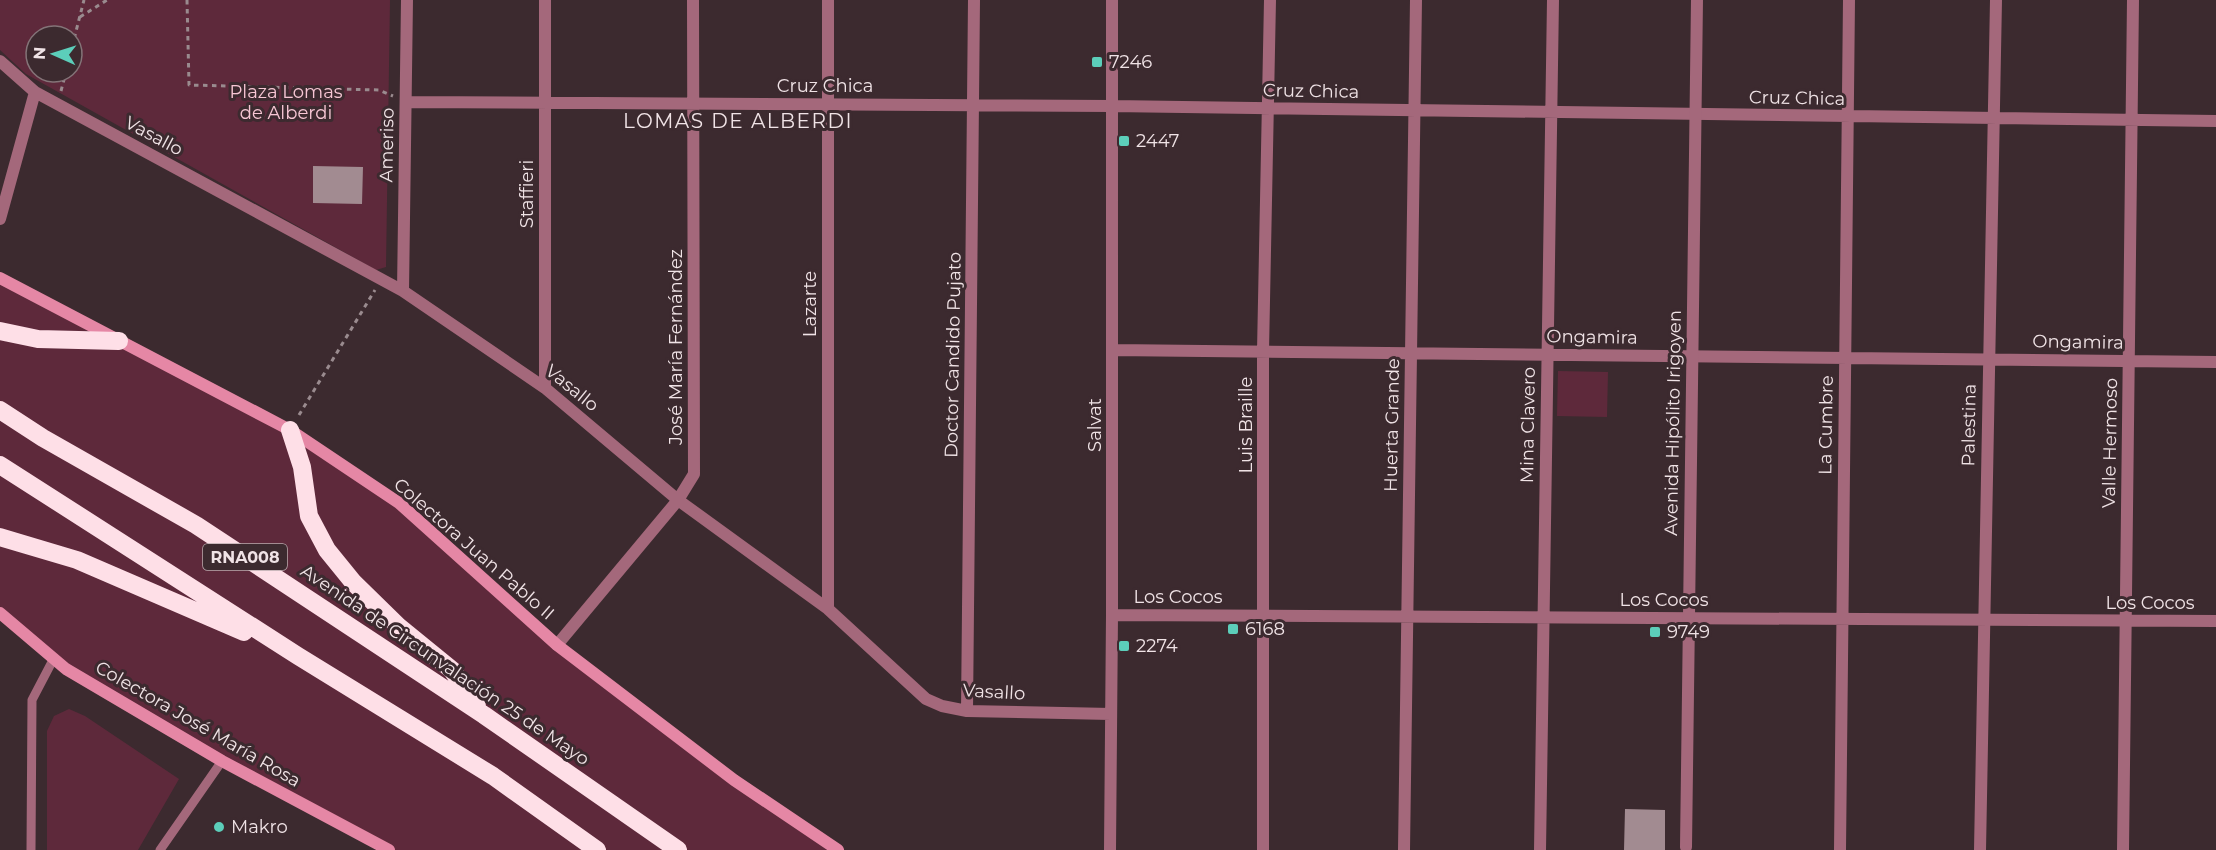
<svg xmlns="http://www.w3.org/2000/svg" width="2216" height="850" font-family="Montserrat,sans-serif">
<style>
.green{fill:#5e293b;fill-rule:evenodd}
.building{fill:#a28b91}
.lines{fill:none;stroke-linecap:round;stroke-linejoin:round}
.path{stroke:#9a8b8f;stroke-width:3;stroke-dasharray:4.5 4.5;stroke-linecap:butt}
.service{stroke:#a4687b;stroke-width:9}
.minor{stroke:#a4687b;stroke-width:12}
.tertiary{stroke:#a4687b;stroke-width:12}
.secondary{stroke:#e587a5;stroke-width:12}
.motorway{stroke:#fedfe7;stroke-width:18}
.poi-dot{fill:#5cceba;stroke:#3c2a2f;stroke-width:2}
.labels{text-anchor:middle;dominant-baseline:central;stroke-width:6;stroke-linejoin:round;paint-order:stroke}
.shield{fill:#3c2a2f;stroke:#baacaf;stroke-width:1.5}
.shield-label{font-size:16px;font-weight:bold;fill:#f0e3e6}
.poi-label{font-size:18px;fill:#f0e3e6;stroke:#3c2a2f;text-anchor:start}
.street-label{font-size:18px;fill:#f0e3e6;stroke:#3c2a2f}
.park-label{font-size:18px;fill:#f7c6d4;stroke:#3c2a2f}
.neighbourhood-label{font-size:20px;letter-spacing:1.5px;fill:#f0e3e6;stroke:#3c2a2f}
</style>
<rect width="100%" height="100%" fill="#3c2a2f"/>
<path class="green" d="M0,0H390L386,267L376,270L26,74L0,50ZM36,36H72V72H36Z
M0,278L290,430L399,503L557,645L838,850H389L66,669L0,613Z
M1558,371L1608,372L1607,417L1557,416Z
M69,709L85,716L179,779L138,850H47V731L54,716Z"/>
<path class="building" d="M313,166L363,167L362,204L313,203Z
M1625,809L1665,810V850H1624Z"/>
<g class="lines">
<path class="path" d="M187,0L189,85L379,90L393,96
M80,17L107,0
M72,47L84,0
M61,91L66,72
M299,415L375,290"/>
<path class="service" d="M31,850L32,700L54,658
M160,850L222,761"/>
<path class="minor" d="M545,0V388
M0,61L35,92L403,291L545,388L678,500L828,609L926,699L942,706L967,711L1111,714
M406,102L1112,106L2216,121
M0,219L35,92
M403,291L407,0
M1113,350L2216,362
M828,609V0
M1112,615L2216,621
M557,645L678,500L694,474L693,0
M967,711L974,0
M1110,850L1112,615V0
M1263,850V351L1270,0
M1404,850L1416,0
M1540,850L1553,0
M1840,850L1849,0
M1980,850L1996,0
M2123,850L2133,0"/>
<path class="tertiary" d="M1686,847L1697,0"/>
<path class="secondary" d="M0,278L290,430L399,503L557,645L734,780L838,850
M0,613L66,669L222,761L389,850"/>
<path class="motorway" d="M0,331L38,339L119,341
M0,410L43,438L196,525L484,715L678,850
M290,430L302,467L309,516L327,550L353,582L398,626L452,670L477,706
M0,465L298,656L493,776L597,850
M0,537L77,560L244,632"/>
</g>
<g class="poi-dot">
<rect x="1091" y="56" width="12" height="12" rx="3"/>
<rect x="1118" y="135" width="12" height="12" rx="3"/>
<rect x="1227" y="623" width="12" height="12" rx="3"/>
<rect x="1649" y="626" width="12" height="12" rx="3"/>
<rect x="1118" y="640" width="12" height="12" rx="3"/>
<circle cx="219" cy="827" r="6"/>
</g>
<g class="labels">
<rect class="shield" x="203" y="544" width="84" height="26" rx="4.5"/>
<g class="shield-label">
<text x="245" y="557">RNA008</text>
</g>
<g class="poi-label">
<text x="1109" y="62">7246</text>
<text x="1136" y="141">2447</text>
<text x="1245" y="629">6168</text>
<text x="1667" y="632">9749</text>
<text x="1136" y="646">2274</text>
<text x="231" y="827">Makro</text>
</g>
<g class="street-label">
<text x="825" y="86">Cruz Chica</text>
<text transform="translate(1311 91) rotate(1)">Cruz Chica</text>
<text transform="translate(1797 98) rotate(1)">Cruz Chica</text>
<text transform="translate(154 136) rotate(28)">Vasallo</text>
<text transform="translate(387 145) rotate(-89)">Ameriso</text>
<text transform="translate(527 194) rotate(-90)">Staffieri</text>
<text transform="translate(810 304) rotate(-90)">Lazarte</text>
<text transform="translate(1592 337) rotate(1)">Ongamira</text>
<text transform="translate(2078 342) rotate(1)">Ongamira</text>
<text transform="translate(676 347) rotate(-90)">José María Fernández</text>
<text transform="translate(953 355) rotate(-89)">Doctor Candido Pujato</text>
<text transform="translate(572 388) rotate(39)">Vasallo</text>
<text transform="translate(1673 423) rotate(-89)">Avenida Hipólito Irigoyen</text>
<text transform="translate(1095 425) rotate(-90)">Salvat</text>
<text transform="translate(1246 425) rotate(-90)">Luis Braille</text>
<text transform="translate(1392 425) rotate(-89)">Huerta Grande</text>
<text transform="translate(1528 425) rotate(-89)">Mina Clavero</text>
<text transform="translate(1826 425) rotate(-89)">La Cumbre</text>
<text transform="translate(1969 425) rotate(-89)">Palestina</text>
<text transform="translate(2110 443) rotate(-89)">Valle Hermoso</text>
<text transform="translate(474 549) rotate(41)">Colectora Juan Pablo II</text>
<text x="1178" y="597">Los Cocos</text>
<text x="1664" y="600">Los Cocos</text>
<text x="2150" y="603">Los Cocos</text>
<text transform="translate(445 665) rotate(34)">Avenida de Circunvalación 25 de Mayo</text>
<text transform="translate(994 692) rotate(3)">Vasallo</text>
<text transform="translate(198 724) rotate(30)">Colectora José María Rosa</text>
</g>
<g class="park-label">
<text x="286" y="92">Plaza Lomas<tspan x="286" dy="21">de Alberdi</tspan></text>
</g>
<g class="neighbourhood-label">
<text x="738" y="121">LOMAS DE ALBERDI</text>
</g>
</g>
<g transform="translate(54 54) rotate(273)"><circle r="28" fill="#3c2a2f" stroke="#847478" stroke-width="1.5"/>
<path d="M0-4.5L10 22L0 15L-10 22Z" fill="#5cceba"/>
<text y="-9" font-size="16" font-weight="bold" text-anchor="middle" fill="#f0e3e6">N</text>
</g>
</svg>
